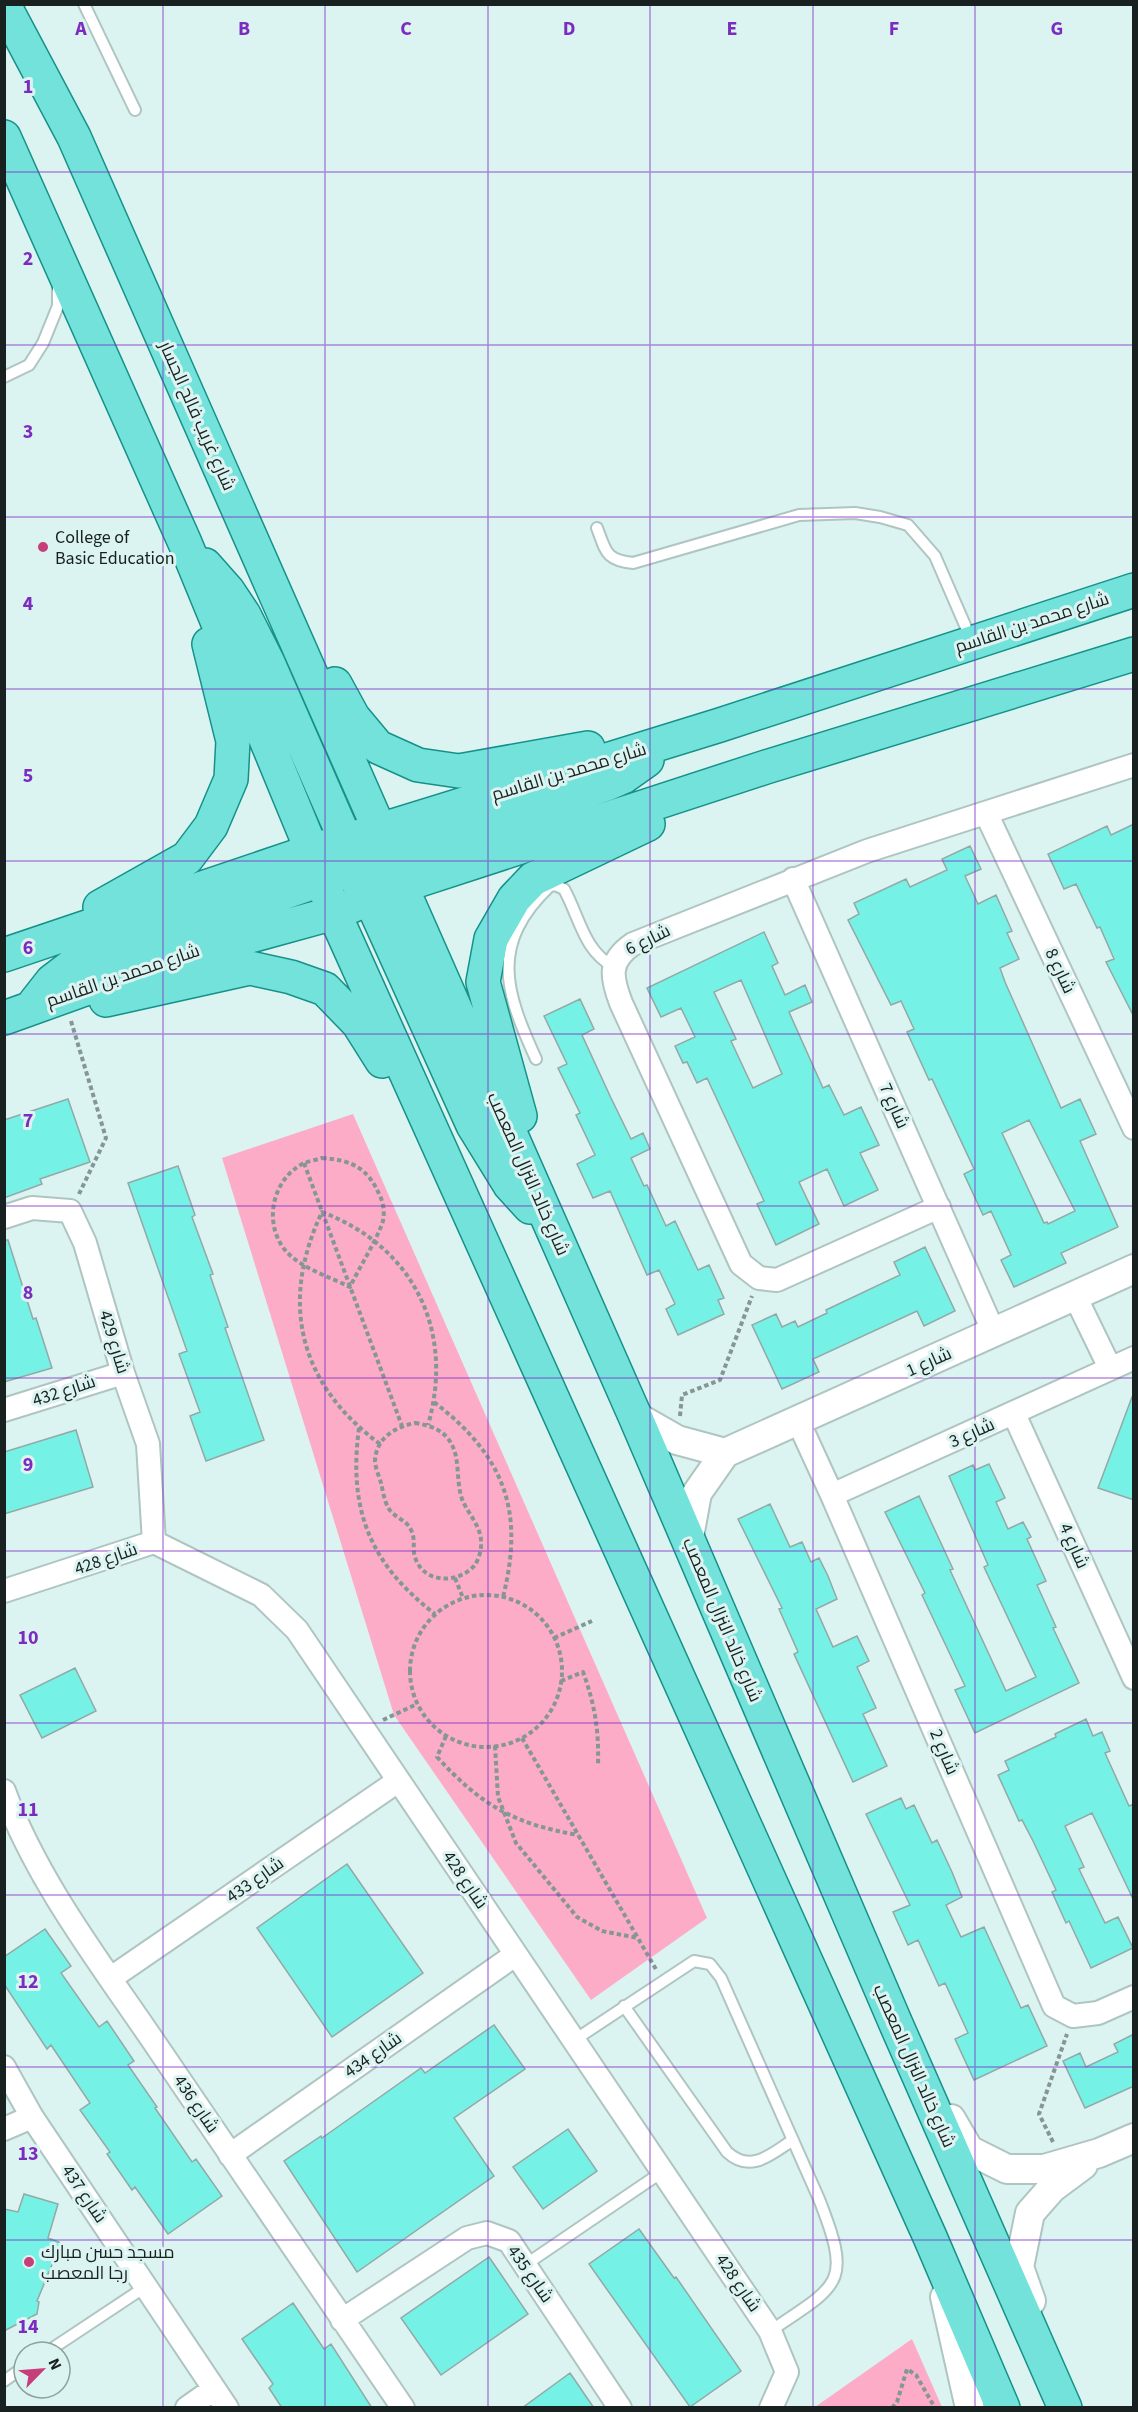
<svg xmlns="http://www.w3.org/2000/svg" width="1138" height="2412" font-family="'Source Sans 3',Cairo,sans-serif">
<style>
.green{fill:#fdacc8}
.building{fill:#75f1e5;stroke:#92a9a6;stroke-width:1.5;fill-rule:evenodd}
.lines{fill:none;stroke-linecap:round;stroke-linejoin:round}
.service-casing{stroke:#aec5c2;stroke-width:14}
.minor-casing{stroke:#aec5c2;stroke-width:26}
.tertiary-casing{stroke:#aec5c2;stroke-width:32}
.primary-casing{stroke:#169189;stroke-width:36}
.path{stroke:#859694;stroke-width:4;stroke-dasharray:4.5 3;stroke-linecap:butt}
.service{stroke:#fff;stroke-width:10}
.minor{stroke:#fff;stroke-width:22}
.tertiary{stroke:#fff;stroke-width:28}
.primary{stroke:#73e2da;stroke-width:33}
.grid{fill:none;stroke:#7b2cbf;stroke-width:1.5;stroke-opacity:0.55}
.poi-dot{fill:#c63e7a;stroke:#dcf4f1;stroke-width:2}
.labels{text-anchor:middle;dominant-baseline:central;stroke-width:6;stroke-linejoin:round;paint-order:stroke}
.street-label{font-size:18px;fill:#192120;stroke:#dcf4f1}
.poi-label{font-size:18px;fill:#192120;stroke:#dcf4f1;text-anchor:start}
.grid-label{font-size:20px;text-anchor:middle;font-weight:bold;fill:#7b2cbf;stroke:#dcf4f1;stroke-width:6;stroke-linejoin:round;paint-order:stroke}
</style>
<rect width="100%" height="100%" fill="#dcf4f1"/>
<path class="green" d="M353,1114L707,1918L591,2000L394,1715L222,1158Z
M912,2339L942,2407H815Z"/>
<path class="building" d="M1134,824V1017L1106,962L1114,959L1100,927L1097,928L1076,884L1064,889L1048,854L1107,826L1111,835Z
M970,846L981,869L965,876L978,904L996,895L1012,931L1007,933L1019,959L1000,968L1005,982L1061,1108L1080,1099L1096,1134L1080,1141L1118,1227L1061,1253L1066,1263L1014,1287L1001,1260L1011,1255L991,1211L983,1215L964,1174L974,1169L932,1079L929,1080L907,1032L914,1029L901,1001L891,1005L848,920L859,914L854,903L906,879L910,887L947,870L942,859ZM1029,1120L1075,1211L1048,1224L1047,1222L1044,1223L1002,1133Z
M764,932L778,963L772,966L785,995L805,985L812,1002L789,1012L823,1088L829,1085L844,1115L861,1107L879,1145L860,1153L878,1190L844,1206L827,1169L799,1182L819,1224L776,1245L757,1204L764,1201L707,1078L697,1083L687,1062L683,1063L675,1046L695,1037L681,1008L661,1017L647,988ZM741,980L782,1074L753,1088L731,1041L736,1039L714,992Z
M580,999L594,1029L582,1035L611,1098L631,1139L643,1133L650,1149L631,1158L644,1186L647,1185L666,1226L675,1221L698,1270L709,1265L724,1298L718,1300L724,1314L678,1335L666,1309L675,1304L659,1270L647,1275L610,1191L593,1198L577,1164L595,1155L576,1115L580,1113L558,1068L567,1064L544,1016Z
M68,1099L90,1162L40,1179L42,1184L4,1198V1120Z
M178,1166L195,1215L192,1217L213,1274L210,1275L228,1327L225,1328L264,1440L206,1461L190,1416L200,1412L179,1354L187,1351L128,1183Z
M4,1240H8L33,1319L36,1318L52,1368L4,1382Z
M925,1247L955,1311L924,1326L917,1311L813,1359L819,1372L782,1389L752,1325L776,1314L782,1327L795,1321L798,1327L827,1313L826,1310L900,1275L894,1262Z
M1132,1397L1134,1398V1500L1098,1488Z
M76,1430L93,1487L4,1514V1452Z
M989,1464L1005,1498L996,1502L1008,1529L1023,1522L1031,1537L1027,1539L1046,1581L1037,1585L1056,1627L1053,1628L1079,1683L975,1733L955,1690L965,1686L922,1595L925,1593L885,1512L919,1496L953,1569L950,1570L1006,1691L1036,1677L984,1567L988,1565L949,1476L973,1465L975,1470Z
M770,1504L790,1547L802,1542L811,1562L819,1558L828,1576L837,1599L816,1609L833,1647L857,1636L869,1661L857,1667L876,1708L863,1714L887,1766L853,1782L794,1654L798,1652L779,1609L782,1608L738,1519Z
M75,1668L96,1711L42,1738L20,1695Z
M1086,1719L1093,1736L1102,1732L1110,1751L1105,1753L1129,1806L1134,1804V1901L1092,1813L1065,1826L1084,1867L1079,1869L1105,1923L1118,1917L1133,1948L1091,1968L1069,1921L1066,1923L1052,1892L1056,1890L1033,1841L1022,1820L1019,1821L998,1775L1009,1770L1005,1761L1056,1737L1055,1734Z
M901,1798L906,1809L914,1805L932,1843L937,1840L952,1872L962,1897L946,1905L961,1937L984,1927L1021,2008L1028,2005L1047,2046L974,2080L955,2039L968,2033L945,1983L939,1986L918,1940L908,1945L893,1912L910,1905L866,1814Z
M347,1864L423,1973L332,2037L257,1928Z
M45,1929L71,1966L61,1973L99,2027L107,2021L134,2061L128,2065L157,2107L155,2108L192,2162L196,2159L222,2196L168,2234L135,2187L132,2190L107,2154L110,2152L80,2110L90,2103L51,2045L47,2049L4,1984V1957Z
M494,2025L525,2069L454,2118L494,2176L357,2272L284,2161L321,2136L322,2138L421,2068L425,2073Z
M1134,2034V2086L1085,2108L1063,2061L1080,2053L1086,2067L1118,2052L1114,2044Z
M568,2129L597,2171L543,2209L513,2167Z
M24,2194L58,2204L48,2238L61,2243L37,2301L39,2302L37,2314L4,2331V2209L18,2212Z
M639,2229L674,2278L676,2277L741,2371L690,2407L589,2264Z
M489,2257L528,2314L441,2375L401,2318Z
M293,2303L324,2349L331,2344L372,2408H282L269,2388L273,2384L242,2339Z
M570,2373L594,2408H522Z"/>
<g class="lines">
<defs>
<path id="service" d="M84,4L135,110
M4,377L29,365L43,343L58,306V285
M597,528C606,551 605,560 633,563L799,515L855,513L880,517L908,525L935,556L971,639
M536,1059C505,991 489,944 550,886L555,885L564,889C580,918 583,950 614,967
M624,2006L727,2152C751,2174 771,2154 793,2140
M573,2041L694,1961L710,1964L721,1978L819,2199C852,2283 841,2284 770,2331
M525,2265L662,2172
M47,2352L145,2287
M4,2381L24,2367"/>
<path id="minor" d="M986,813L1134,1128
M793,879L994,1333
M939,1207L777,1280L759,1278L741,1264L621,1003C611,977 608,961 633,944L867,851L1134,765
M4,1217L32,1208L70,1211L85,1243L123,1373L148,1444L154,1542
M1075,1296L1110,1368
M4,1410L123,1373
M1014,1414L1134,1678
M798,1421L832,1495L1054,2006L1073,2016L1098,2013L1134,1997
M832,1495L1134,1358
M4,1591L154,1542L261,1595L297,1630L770,2331L787,2372L771,2408
M4,1791C37,1882 104,1968 158,2048C239,2168 320,2288 403,2408
M111,1978L398,1781
M4,2067L32,2117L227,2408
M4,2129L32,2117
M230,2155L515,1955
M342,2320L467,2238L487,2233L509,2241L620,2408
M187,2408L214,2389"/>
<path id="tertiary" d="M635,1416L677,1440L725,1453
M688,1542L697,1493L725,1453L1134,1269
M951,2119L969,2150L1007,2169H1044L1099,2153L1134,2138
M945,2297L970,2408
M1031,2301L1019,2267L1030,2213L1052,2188L1083,2165"/>
<path id="primary" d="M4,5L74,137L380,831L401,886L635,1416L896,2024L1065,2408
M4,137L185,543L312,851L334,913L930,2237L1003,2408
M205,565L228,591L244,615L269,665L346,841L358,858
M335,684L353,717L378,747L418,765L459,771L588,748
M312,851L330,855L344,863L370,898L473,1125L510,1185L530,1207
M376,875L392,863L416,849L607,784L623,777L647,760
M100,907L187,858L211,826L231,779L233,741L209,644
M4,955L312,851L720,725L1134,590
M106,1000L250,968L291,977L325,989L358,1023L382,1061
M34,1004L52,981L73,965L344,872
M4,1018L174,957L334,913L401,886L766,767L1134,654
M520,1116L483,982L491,939L514,899L533,879L648,824"/>
</defs>
<use href="#service" class="service-casing"/>
<use href="#minor" class="minor-casing"/>
<use href="#tertiary" class="tertiary-casing"/>
<use href="#primary" class="primary-casing"/>
<path class="path" d="M71,1021L106,1138L79,1194
M322,1158C352,1160 368,1168 380,1196C384,1204 385,1216 382,1224C374,1245 360,1266 350,1287C330,1277 300,1268 285,1250C263,1223 272,1179 304,1163C309,1161 316,1160 322,1158Z
M304,1163L402,1426
M434,1402C504,1456 525,1510 503,1597
M680,1416L682,1395L720,1380L752,1296
M415,1423C429,1425 445,1430 452,1445C460,1460 456,1482 462,1499C467,1512 480,1525 481,1540C482,1548 479,1560 474,1566C458,1584 423,1584 415,1557C412,1549 416,1539 411,1530C407,1520 395,1518 389,1509C384,1501 383,1491 381,1483C379,1476 375,1467 375,1461C376,1438 395,1427 415,1423Z
M359,1428C348,1510 370,1564 435,1614
M380,1444C299,1384 279,1303 322,1212C414,1247 455,1331 428,1425
M455,1578L463,1598
M410 1671a76 76 0 1 1 152 0a76 76 0 1 1-152 0Z
M554,1638L592,1621
M561,1681L583,1672C595,1705 599,1730 598,1766
M383,1720L417,1704
M446,1736L437,1757C481,1805 514,1824 578,1835
M522,1738L657,1971
M495,1746L498,1797L516,1843L577,1917L602,1931L638,1938
M1053,2142L1039,2114L1067,2034
M892,2408L897,2402L907,2369L916,2375L935,2408"/>
<use href="#service" class="service"/>
<use href="#minor" class="minor"/>
<use href="#tertiary" class="tertiary"/>
<use href="#primary" class="primary"/>
</g>
<path class="grid" d="M163,4V2408M325,4V2408M488,4V2408M650,4V2408M813,4V2408M975,4V2408M4,172H1134M4,345H1134M4,517H1134M4,689H1134M4,861H1134M4,1034H1134M4,1206H1134M4,1378H1134M4,1551H1134M4,1723H1134M4,1895H1134M4,2067H1134M4,2240H1134"/>
<g class="poi-dot">
<circle cx="43" cy="547" r="6"/>
<circle cx="29" cy="2262" r="6"/>
</g>
<g class="labels">
<g class="street-label">
<text transform="translate(197 416) rotate(66)">شارع غريب فالح الجسار</text>
<text transform="translate(1032 623) rotate(-18)">شارع محمد بن القاسم</text>
<text transform="translate(569 772) rotate(-17)">شارع محمد بن القاسم</text>
<text transform="translate(648 940) rotate(-26)">شارع 6</text>
<text transform="translate(1060 971) rotate(65)">شارع 8</text>
<text transform="translate(123 976) rotate(-19)">شارع محمد بن القاسم</text>
<text transform="translate(894 1106) rotate(66)">شارع 7</text>
<text transform="translate(528 1174) rotate(66)">شارع خالد النزال المعصب</text>
<text transform="translate(114 1342) rotate(73)">شارع 429</text>
<text transform="translate(929 1362) rotate(-24)">شارع 1</text>
<text transform="translate(64 1391) rotate(-18)">شارع 432</text>
<text transform="translate(972 1433) rotate(-24)">شارع 3</text>
<text transform="translate(1074 1546) rotate(66)">شارع 4</text>
<text transform="translate(106 1559) rotate(-19)">شارع 428</text>
<text transform="translate(722 1620) rotate(67)">شارع خالد النزال المعصب</text>
<text transform="translate(944 1752) rotate(67)">شارع 2</text>
<text transform="translate(255 1880) rotate(-35)">شارع 433</text>
<text transform="translate(465 1880) rotate(56)">شارع 428</text>
<text transform="translate(373 2055) rotate(-35)">شارع 434</text>
<text transform="translate(914 2066) rotate(66)">شارع خالد النزال المعصب</text>
<text transform="translate(196 2104) rotate(56)">شارع 436</text>
<text transform="translate(84 2194) rotate(56)">شارع 437</text>
<text transform="translate(530 2274) rotate(55)">شارع 435</text>
<text transform="translate(738 2283) rotate(56)">شارع 428</text>
</g>
<g class="poi-label">
<text x="55" y="537">College of<tspan x="55" dy="21">Basic Education</tspan></text>
<text x="41" y="2252">مسجد حسن مبارك<tspan x="41" dy="21">رجا المعصب</tspan></text>
</g>
</g>
<g class="grid-label">
<text x="81" y="35">A</text>
<text x="244" y="35">B</text>
<text x="406" y="35">C</text>
<text x="569" y="35">D</text>
<text x="732" y="35">E</text>
<text x="894" y="35">F</text>
<text x="1057" y="35">G</text>
<text x="28" y="93">1</text>
<text x="28" y="265">2</text>
<text x="28" y="438">3</text>
<text x="28" y="610">4</text>
<text x="28" y="782">5</text>
<text x="28" y="954">6</text>
<text x="28" y="1127">7</text>
<text x="28" y="1299">8</text>
<text x="28" y="1471">9</text>
<text x="28" y="1644">10</text>
<text x="28" y="1816">11</text>
<text x="28" y="1988">12</text>
<text x="28" y="2160">13</text>
<text x="28" y="2333">14</text>
</g>
<rect width="1138" height="2412" fill="none" stroke="#192120" stroke-width="12"/>
<g transform="translate(42 2370) rotate(65)"><circle r="28" fill="#dcf4f1" stroke="#8ea09d" stroke-width="1.5"/>
<path d="M0-4.5L10 22L0 15L-10 22Z" fill="#c63e7a"/>
<text y="-9" font-size="16" font-weight="bold" text-anchor="middle" fill="#192120">N</text>
</g>
</svg>
